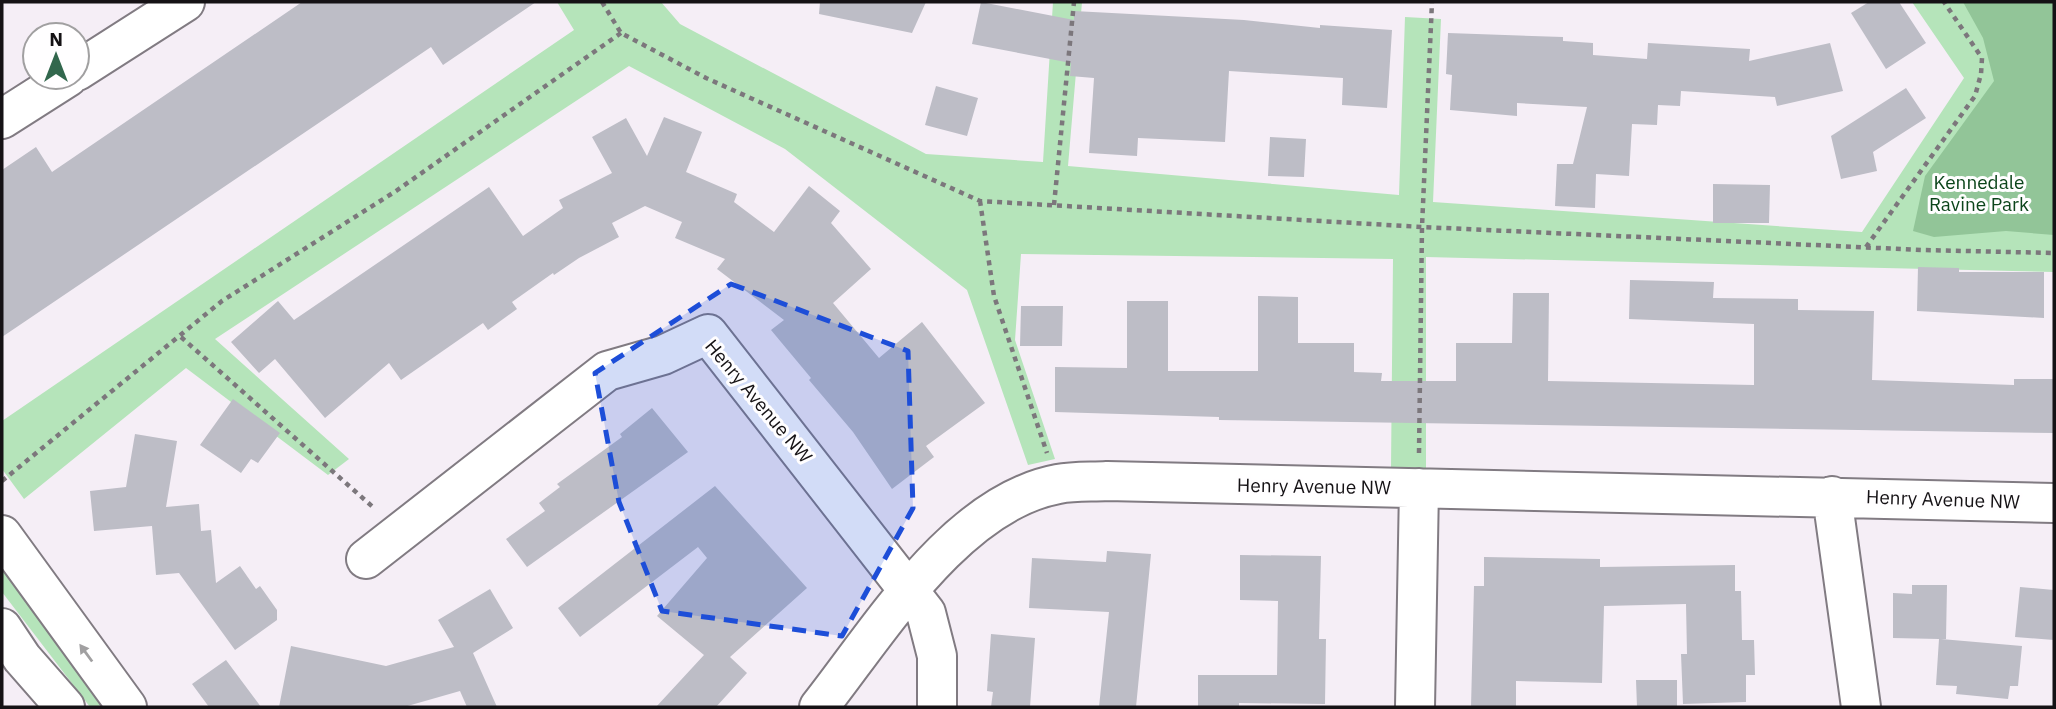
<svg xmlns="http://www.w3.org/2000/svg" width="2056" height="709" font-family="'IBM Plex Sans',sans-serif">
<style>
.green{fill:#b5e4ba}
.forest{fill:#92c598}
.building{fill:#bdbdc6}
.lines{fill:none;stroke-linecap:round;stroke-linejoin:round}
.minor-casing{stroke:#817b82;stroke-width:42}
.path{stroke:#7c777c;stroke-width:4.5;stroke-dasharray:5 5;stroke-linecap:butt}
.minor{stroke:#fff;stroke-width:38}
.oneway{fill:#a1a0a1}
.marked{fill:#1d4ed8;fill-opacity:0.2;stroke:#1d4ed8;stroke-width:5;stroke-dasharray:14 9;stroke-linejoin:round}
.labels{text-anchor:middle;dominant-baseline:central;stroke-width:6;stroke-linejoin:round;paint-order:stroke}
.park-label{font-size:19px;fill:#0c451b;stroke:#fffeff}
.street-label{font-size:19px;fill:#151215;stroke:#fffeff}
</style>
<rect width="100%" height="100%" fill="#f5eef6"/>
<path class="green" d="M557,2H661L680,24L926,154L1043,162L1053,2H1082L1068,166L1399,195L1405,17L1441,19L1433,202L1862,232L1964,78L1912,2H2054V272L1426,257V470L1391,468L1393,259L1021,254L1015,340L1055,459L1028,465L967,290L785,149L629,66L215,339L349,459L328,475L186,368L24,499L2,469V421L574,30Z
M2,560L111,707H90L2,592Z"/>
<path class="forest" d="M1963,2H2054V235L2006,231L1934,237L1913,231L1925,176L1994,81L1983,38Z"/>
<path class="building" d="M302,2H536L443,65L431,47L2,337V170L36,147L52,172Z
M820,2H926L912,33L819,14Z
M981,2L1074,20V11L1244,20L1320,28V25L1392,30L1387,108L1342,105L1343,78L1229,71L1225,142L1138,138L1137,156L1089,153L1094,78L1070,76L1071,63L972,44Z
M1869,2H1899L1926,43L1886,69L1851,13Z
M1448,33L1563,37V41L1593,43V55L1647,59L1648,43L1750,49L1749,61L1830,43L1843,91L1777,106L1775,97L1681,91L1680,106L1658,105L1657,125L1632,124L1629,176L1596,174L1595,208L1555,206L1557,164H1573L1587,107L1517,103V116L1450,110L1452,75L1446,74Z
M936,86L978,98L967,136L925,125Z
M1906,88L1926,118L1873,152L1877,171L1841,179L1831,136Z
M664,117L702,132L686,172L737,194L734,202L774,232L809,186L840,211L831,223L871,269L833,303L879,358L922,322L985,403L926,446L934,457L892,489L853,432L809,380L811,378L771,330L784,320L717,269L725,259L675,238L682,222L645,206L612,223L619,237L579,258L554,275L553,273L512,302L517,309L488,330L483,323L401,380L389,363L325,418L275,359L259,373L231,342L278,301L294,320L489,187L523,236L563,208L559,200L612,173L592,137L626,118L647,156Z
M1270,137L1306,139L1304,177L1268,176Z
M1713,184L1770,185L1769,223H1713Z
M1918,267L1959,268V272H2044V318L1917,311Z
M1630,280L1714,282L1713,298L1798,299V310L1874,311L1872,380L2014,385V379H2054V433L1219,420V417L1055,412V367L1127,368V301H1168V371H1258V296L1298,297V343H1354V372L1382,373L1381,381H1456V343H1512L1513,293H1549L1548,381L1754,385V324L1629,319Z
M1021,306H1063L1062,346H1020Z
M233,399L280,433L258,463L251,459L241,473L200,445Z
M652,408L688,452L527,567L506,539L545,511L539,503L560,487L557,484L622,437L620,434Z
M135,434L177,441L166,507L199,504L201,531L211,530L216,583L240,566L256,589L260,586L277,610V620L235,650L179,573L156,575L152,526L94,531L90,491L126,487Z
M715,486L807,588L730,657L747,673L716,707H656L704,655L657,616L707,558L698,547L580,637L558,608Z
M1107,551L1151,554L1136,707H1099L1109,612L1029,608L1032,558L1106,562Z
M1240,555L1321,556L1319,639H1326L1325,704L1239,703V707H1198V675H1277L1278,601L1240,600Z
M1484,557L1600,559V567L1735,565V591H1741L1742,640H1754L1755,675H1746V702L1683,704L1681,654H1687L1686,604L1604,606L1602,683L1516,681V707H1471L1474,586H1484Z
M1912,585H1947L1946,639H1941L2022,646L2018,686H2010L2008,699L1956,694L1957,686L1936,685L1939,639L1893,638V593L1912,594Z
M2020,587L2054,590V640L2015,637Z
M490,589L513,628L473,653L497,707H467L460,691L404,707H279L291,646L386,666L454,647L438,620Z
M991,634L1035,638L1030,707H991L993,692L987,691Z
M226,660L261,707H209L192,684Z
M1636,680H1677V707H1637Z"/>
<g class="lines">
<defs>
<path id="minor" d="M77,71L185,2
M2,119L68,77
M1832,496L1861,707
M2,535L127,707
M366,559L607,371L663,355L708,334L926,613L937,656V707
M2,628L22,658L65,707
M819,707C879,631 956,503 1058,484C1074,481 1091,482 1107,481L2054,503
M1415,707L1419,488"/>
</defs>
<use href="#minor" class="minor-casing"/>
<path class="path" d="M602,2L621,33L706,78L980,201L1422,227L1922,250L2054,253
M980,201L994,296L1047,453
M1054,205L1074,2
M1866,247L1975,96L1981,74L1982,58L1944,2
M181,337L374,508
M1419,453L1422,227L1432,2
M2,481L222,301L396,191L621,33"/>
<use href="#minor" class="minor"/>
</g>
<defs><path id="oneway-solid" d="M-6-.8H1V-3.2L6.5 0L1 3.2V.8H-6Z" transform="scale(1.75)"/></defs>
<use class="oneway" href="#oneway-solid" transform="translate(86 653) rotate(-126)"/>
<path class="marked" d="M731,284L908,351L913,508L842,636L662,611L619,502L595,373Z"/>
<g class="labels">
<g class="park-label">
<text x="1979" y="182">Kennedale<tspan x="1979" dy="22">Ravine Park</tspan></text>
</g>
<g class="street-label">
<text transform="translate(759 401) rotate(50)">Henry Avenue NW</text>
<text transform="translate(1314 486) rotate(1)">Henry Avenue NW</text>
<text transform="translate(1943 499) rotate(2)">Henry Avenue NW</text>
</g>
</g>
<rect width="2056" height="709" fill="none" stroke="#151215" stroke-width="7"/>
<g transform="translate(56 56)"><circle r="33" fill="#fffeff" stroke="#a1a0a1" stroke-width="2"/>
<path d="M0-5L12 26L0 18L-12 26Z" fill="#32674d"/>
<text y="-10" font-size="19" font-weight="bold" text-anchor="middle" fill="#151215">N</text>
</g>
</svg>
